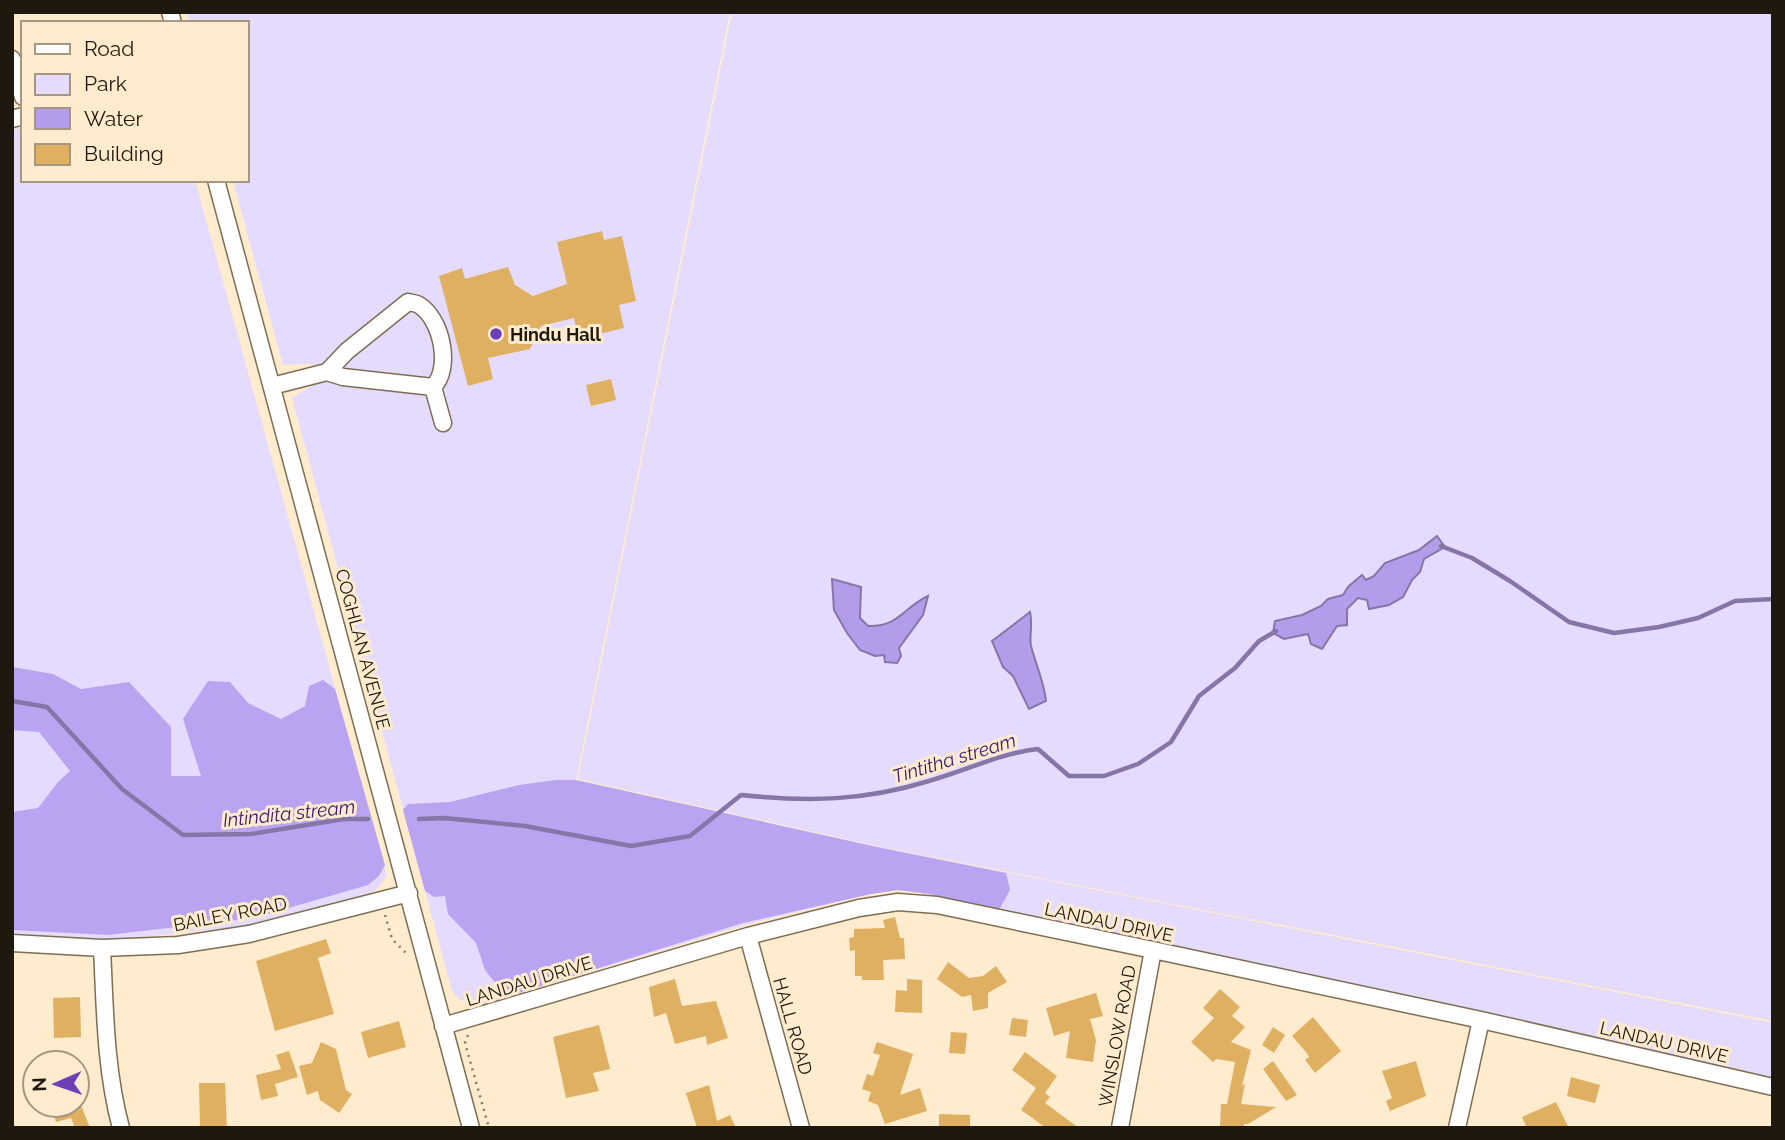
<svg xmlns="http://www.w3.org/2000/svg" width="1785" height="1140" font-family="Raleway,sans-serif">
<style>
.green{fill:#e4dbff}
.forest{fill:#baa4f1}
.water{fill:#b39dea;stroke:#8775a8;stroke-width:2}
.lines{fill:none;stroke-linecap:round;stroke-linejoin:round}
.stream{stroke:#8775a8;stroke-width:4.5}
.building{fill:#e0b062}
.minor-casing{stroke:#7e6d53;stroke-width:19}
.path{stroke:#867966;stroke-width:2.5;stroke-dasharray:2 5;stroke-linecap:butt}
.minor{stroke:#fff;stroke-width:16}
.poi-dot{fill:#6d3fb7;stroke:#ffecce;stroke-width:2.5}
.labels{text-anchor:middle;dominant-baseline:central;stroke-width:6;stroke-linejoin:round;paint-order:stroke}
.poi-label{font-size:18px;font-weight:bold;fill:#1f180e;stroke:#ffecce;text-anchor:start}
.street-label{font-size:18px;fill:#1f180e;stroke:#ffecce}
.water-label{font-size:19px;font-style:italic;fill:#3c166f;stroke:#ffecce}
</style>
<rect width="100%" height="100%" fill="#ffecce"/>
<path class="green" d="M187,12H730L576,780L877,847L1773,1023V1085L929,894L898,890L870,894L745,925L486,1003C470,1004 462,1004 452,991L292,398L317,382L311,364L283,365L233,180H247V23H190Z
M732,12H1773V1021L876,846L578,779Z
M23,127V180H195L387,876L376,890L365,895L255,925L109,941L12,937V130Z"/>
<path class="forest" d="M12,667L53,674L81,689L129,682L171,727V776H201L183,719L208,681L230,682L248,703L281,719L305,706L309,686L323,680L335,689L385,865L379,876L368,885L254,918L108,935L12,930V812L38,808L58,782L70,771L39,732L12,730Z
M556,780H576L877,847L1006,873L1010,890L999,910L929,894L898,890L871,894L743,923L519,993L500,989L485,970L476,943L448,914L445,896L434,897L425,891L403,810L408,804L450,802L519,785Z"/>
<path class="water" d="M1437,536L1445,547L1424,559L1420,572L1412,580L1403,597L1389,605L1369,609L1367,600L1358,598L1347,609V625L1337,626L1322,649L1311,644L1308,634L1284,639L1273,633L1275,621L1302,615L1321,606L1328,599L1343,595L1348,587L1362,575L1366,580L1374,576L1385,563L1419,550Z
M832,579L861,587L860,618L868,626C899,627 904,607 928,596L923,615L899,648L901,656L897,663L885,662L884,655L875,656L860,650L847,633L834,610Z
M1030,612C1033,625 1029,637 1031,646C1036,665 1044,682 1046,701L1029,709L1013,676L1003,667L992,641Z"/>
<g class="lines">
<path class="stream" d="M1441,546L1472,558L1510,581L1569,622L1614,633L1659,627L1698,618L1735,601L1773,599
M12,701L47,707L122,789L183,835L251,834L344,819H368
M419,819L444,818L525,826L631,846L690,836L741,795C809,802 864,801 929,781C965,771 1001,753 1038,749L1069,776H1104L1138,764L1171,742L1199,696L1235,668L1259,641L1276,631"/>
</g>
<path class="building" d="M602,231L604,240L622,236L636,301L619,305L624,328L578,339L574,318L541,326L530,349L488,358L493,379L468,386L439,276L462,268L465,279L508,267L515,285L533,296L567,284L557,242Z
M611,379L616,400L591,406L586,385Z
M895,917L900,938H904L905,959L883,960L884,980H862V976H855V950L850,951L849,938L854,937V929L885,928L883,920Z
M326,939L331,953L318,958L334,1014L275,1031L256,961Z
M948,962L969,978L983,976L996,966L1007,982L988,993V1008L973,1011L971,995L962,997L937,979Z
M675,979L682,1006L716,1001L728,1038L707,1045L706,1036L675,1044L666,1013L654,1017L649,987Z
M907,979L922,980V1013L895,1012L896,990L907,991Z
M1220,989L1240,1007L1232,1016L1245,1027L1231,1042L1251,1050L1242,1086L1245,1084L1241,1104L1276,1107L1248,1124H1244V1128H1220L1221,1104H1227L1235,1062L1216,1059L1213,1062L1191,1042L1214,1018L1203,1008Z
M1096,993L1103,1016L1090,1019L1096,1040L1093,1062L1066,1058L1070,1031L1054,1036L1046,1008Z
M80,997L81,1037L54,1038L53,998Z
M1313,1017L1341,1051L1315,1073L1305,1060L1309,1057L1306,1052L1292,1036Z
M1012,1018L1028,1020L1026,1037L1009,1035Z
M399,1021L406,1047L368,1058L361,1032Z
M599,1025L610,1069L593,1073L599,1091L566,1098L553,1037Z
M1273,1027L1285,1035L1274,1053L1262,1045Z
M951,1032L967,1033L965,1054L949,1053Z
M321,1042L336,1049L346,1090L352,1094L339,1113L320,1100L318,1091L307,1095L299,1066L312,1063Z
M877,1042L913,1054L900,1095L920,1088L927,1111L885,1124L878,1105L868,1101L871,1092L862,1089L867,1074L873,1076L880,1055L873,1053Z
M289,1051L298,1077L275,1084L278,1096L261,1100L256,1075L281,1069L276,1055Z
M1025,1052L1057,1076L1045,1093L1050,1097L1045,1103L1079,1128H1046L1021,1110L1036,1088L1012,1070Z
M1273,1061L1297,1095L1286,1101L1263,1069Z
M1416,1061L1426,1096L1390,1111L1386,1101L1392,1098L1382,1071Z
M1571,1077L1600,1085L1595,1103L1567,1096Z
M199,1083H225L227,1128H200Z
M709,1085L717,1121L730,1115L736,1128H697L686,1093Z
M1556,1102L1569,1128H1527L1522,1117Z
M61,1105H81L90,1128H75L71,1118L56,1122L51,1108Z
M939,1114L970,1115V1128H939Z"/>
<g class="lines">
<defs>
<path id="minor" d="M170,12L173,23
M12,59L23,97
M12,119L23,116
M216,180L471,1128
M272,386L327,372L343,377L433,387C452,369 442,319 419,305C416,303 412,303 408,302L347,351L327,372
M433,387L443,423
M748,936L801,1128
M12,943L102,948L178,945L249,934L409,893
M102,948C105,1008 105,1069 121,1128
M443,1026L748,936L859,908L898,902L937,905L1153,950L1481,1020L1773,1087
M1120,1128L1153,950
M1457,1128L1481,1020"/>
</defs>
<use href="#minor" class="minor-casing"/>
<path class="path" d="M385,915L392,939L409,956
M468,1035L465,1043L489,1128"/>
<use href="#minor" class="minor"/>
</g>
<circle class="poi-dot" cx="496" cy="334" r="7"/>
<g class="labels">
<g class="poi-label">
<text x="510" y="334">Hindu Hall</text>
</g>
<g class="street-label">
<text transform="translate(363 649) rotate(75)">COGHLAN AVENUE</text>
<text transform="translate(230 914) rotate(-11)">BAILEY ROAD</text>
<text transform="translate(1109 922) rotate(12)">LANDAU DRIVE</text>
<text transform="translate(529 981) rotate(-17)">LANDAU DRIVE</text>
<text transform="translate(793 1026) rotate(74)">HALL ROAD</text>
<text transform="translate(1117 1036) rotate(-80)">WINSLOW ROAD</text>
<text transform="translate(1664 1042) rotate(13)">LANDAU DRIVE</text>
</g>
<g class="water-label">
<text transform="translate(954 758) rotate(-17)">Tintitha stream</text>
<text transform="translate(289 813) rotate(-6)">Intindita stream</text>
</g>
</g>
<rect width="1785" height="1140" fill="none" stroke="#1f180e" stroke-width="28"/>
<rect x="21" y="21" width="228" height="161" fill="#ffecce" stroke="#a59781" stroke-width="2"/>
<rect x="35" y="44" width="35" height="10" fill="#ffffff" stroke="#a59781" stroke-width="2"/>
<text x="84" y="56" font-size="21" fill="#1f180e">Road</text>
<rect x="35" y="74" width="35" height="21" fill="#e4dbff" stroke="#a59781" stroke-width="2"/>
<text x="84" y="91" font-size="21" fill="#1f180e">Park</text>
<rect x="35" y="108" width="35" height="21" fill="#b39dea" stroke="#a59781" stroke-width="2"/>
<text x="84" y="126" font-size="21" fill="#1f180e">Water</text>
<rect x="35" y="144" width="35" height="21" fill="#e0b062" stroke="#a59781" stroke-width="2"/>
<text x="84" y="161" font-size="21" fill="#1f180e">Building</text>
<g transform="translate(56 1084) rotate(268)"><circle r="33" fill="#ffecce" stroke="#a59781" stroke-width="2"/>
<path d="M0-5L12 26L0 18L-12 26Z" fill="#6d3fb7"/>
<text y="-10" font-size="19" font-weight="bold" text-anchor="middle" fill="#1f180e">N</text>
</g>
</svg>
